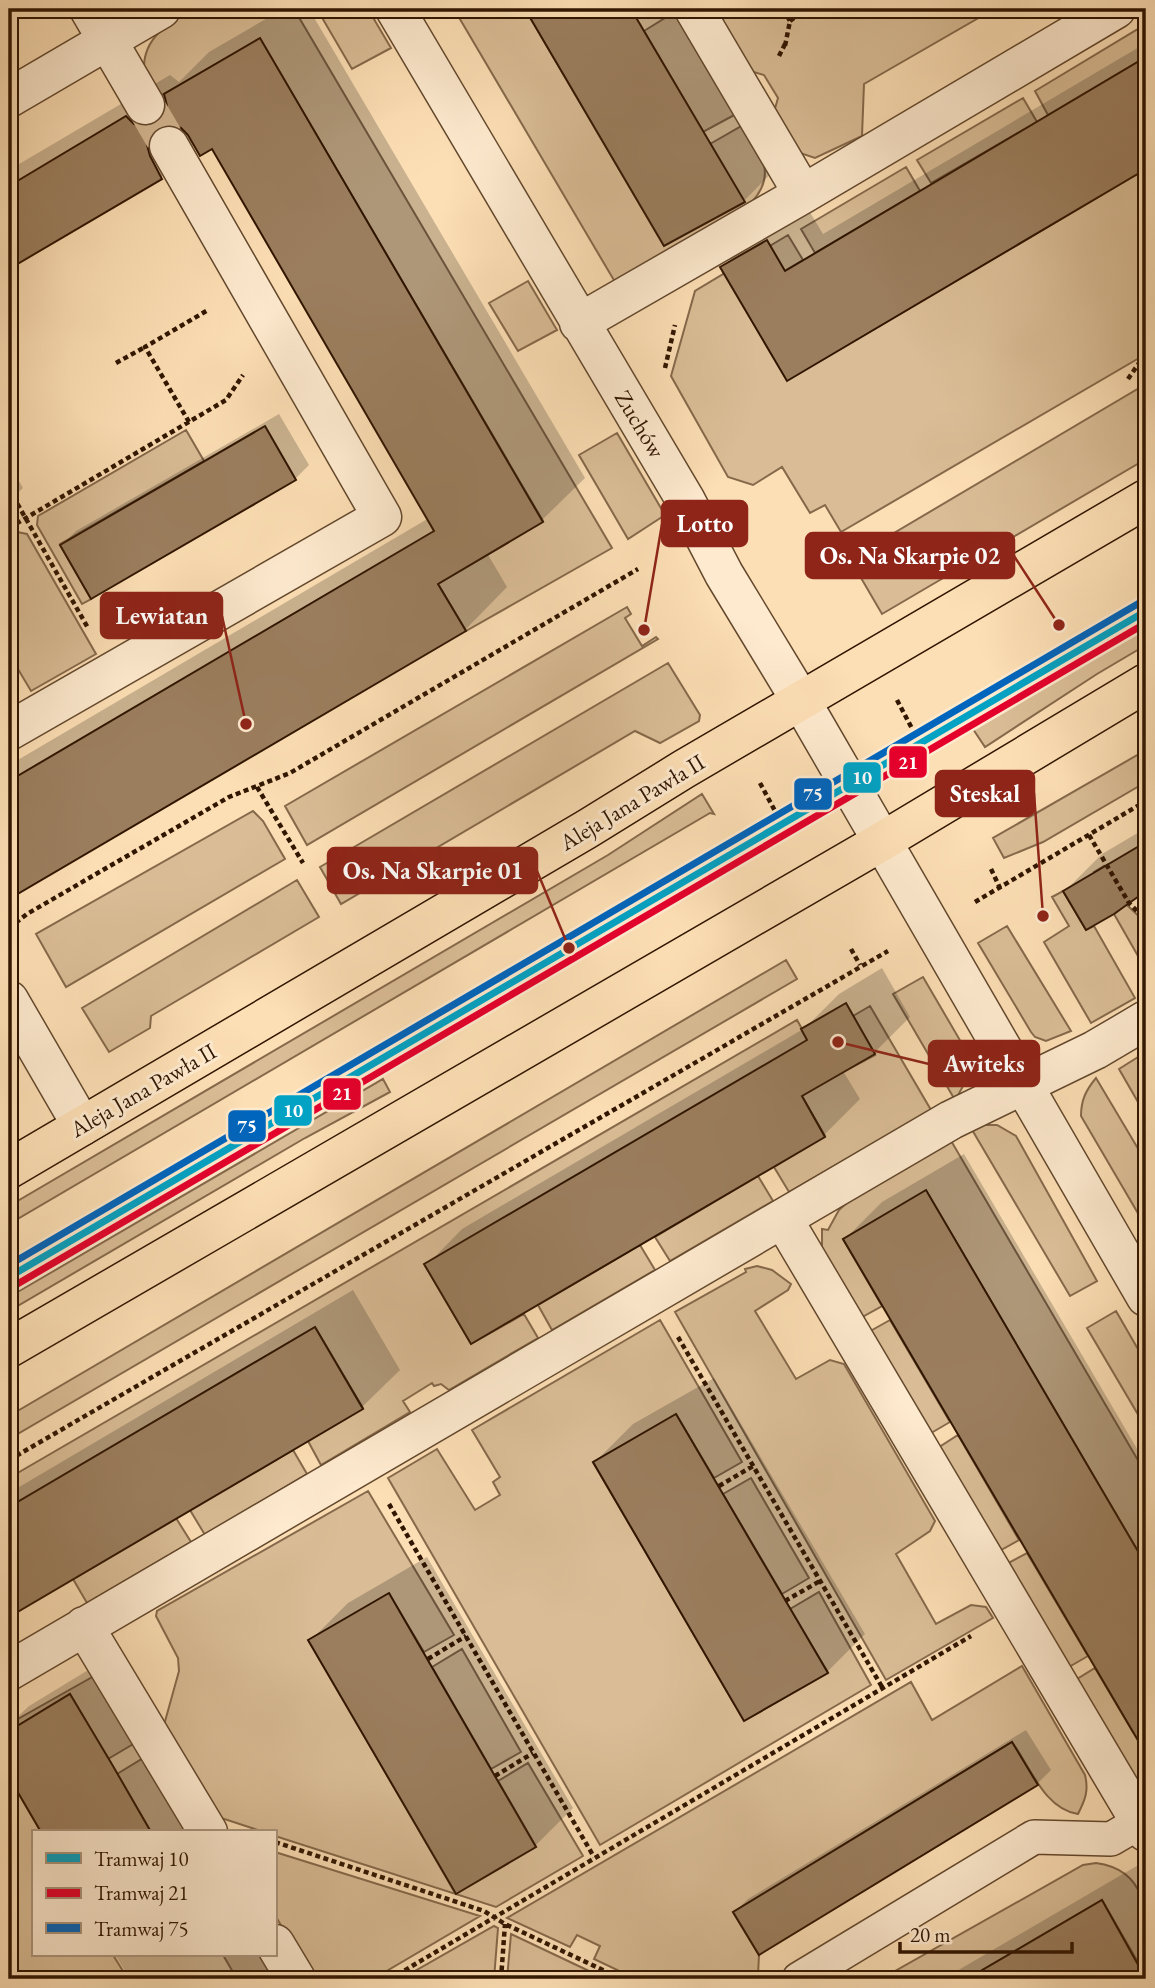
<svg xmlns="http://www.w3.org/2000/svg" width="1155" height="1988" font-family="'EB Garamond',serif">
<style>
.green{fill:#dabd96;stroke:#85694b;stroke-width:2}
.shadow{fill:#0003}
.building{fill:#9b7e5e;stroke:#301500;stroke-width:2}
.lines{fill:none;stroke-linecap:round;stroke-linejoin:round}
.minor-tunnel{stroke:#d4b791;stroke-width:38;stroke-dasharray:38 19;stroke-linecap:butt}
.service-casing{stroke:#63482d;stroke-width:36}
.minor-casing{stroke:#63482d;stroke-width:41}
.primary-casing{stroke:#301500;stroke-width:41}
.path{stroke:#301500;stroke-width:4.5;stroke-dasharray:5 3.5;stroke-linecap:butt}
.service{stroke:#feeacf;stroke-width:33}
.minor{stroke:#feeacf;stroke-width:38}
.primary{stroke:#fddfb5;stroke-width:38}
.tram-1-casing{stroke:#feeacf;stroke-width:12}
.tram-2-casing{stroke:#feeacf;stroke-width:12}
.tram-3-casing{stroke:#feeacf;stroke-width:12}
.tram-1{stroke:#02a2c4;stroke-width:7}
.tram-2{stroke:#e4002b;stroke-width:7}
.tram-3{stroke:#0065bd;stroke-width:7}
.labels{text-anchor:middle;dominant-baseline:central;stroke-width:6;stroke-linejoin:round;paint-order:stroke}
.street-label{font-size:23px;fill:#301500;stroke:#feeacf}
.leader{fill:none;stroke:#8f2418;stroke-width:2.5}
.callout-dot{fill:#8f2418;stroke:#feeacf;stroke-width:2.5}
.callout{fill:#8f2418;stroke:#8f2418;stroke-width:2.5}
.callout-label{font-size:24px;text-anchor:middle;font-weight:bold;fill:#fff}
.line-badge{stroke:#feeacf;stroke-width:2.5}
.badge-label{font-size:19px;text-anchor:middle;font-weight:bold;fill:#fff}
</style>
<rect width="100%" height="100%" fill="#fddfb5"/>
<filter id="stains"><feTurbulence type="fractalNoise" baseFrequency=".00286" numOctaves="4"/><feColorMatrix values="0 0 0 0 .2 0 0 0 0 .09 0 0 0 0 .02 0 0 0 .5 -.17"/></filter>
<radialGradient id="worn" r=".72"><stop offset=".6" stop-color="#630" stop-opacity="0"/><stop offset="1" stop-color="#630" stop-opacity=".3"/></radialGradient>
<path class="green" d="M192,9H294L612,548L466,631L438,584L543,521L260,39L153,100C150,91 144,78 144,67C144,37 170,22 192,9Z
M317,9H368L391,48L352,69Z
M454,9H525L664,246L743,200L710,144L745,124C760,154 778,174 751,203L615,282Z
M714,9H994L864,84L862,136L815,158L797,152L774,112L778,98L764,75L750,71Z
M678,10L738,113L703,132L644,31Z
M1138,29L1146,43V57L1048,115L1035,91Z
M1023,98L1037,122L931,183L917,160Z
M906,167L920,191L815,253L801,229Z
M1146,169V354L841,532L825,505L810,513L782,467L753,485L728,477L671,376L695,291L788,235L803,260L739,298L787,380Z
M528,281L557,330L518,351L489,303Z
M1146,384V459L882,614L850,559Z
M186,430L204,461L60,544L91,599L82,604L37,525L38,516Z
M617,433L665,515L628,539L579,455Z
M17,532L27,534L96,654L31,691L9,654V538Z
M627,607L631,614L625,618L642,646L656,637L658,639L307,845L285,806Z
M1146,627V645L1097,674L985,747L971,726L976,727Z
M668,663L700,715L699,721L660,743L635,731L341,904L320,867Z
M1146,750V782L1043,842L1004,858L993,838Z
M702,794L714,814L710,813L9,1224V1206L608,855Z
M253,811L263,821L285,859L66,987L36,934Z
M1104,866L1127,905L1146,923V970L1114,914L1118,911L1094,872Z
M297,880L319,917L151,1016L150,1028L109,1052L82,1008Z
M1063,891L1086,930L1094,926L1135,998L1091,1023L1044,942L1069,926L1052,897Z
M1007,926L1071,1031L1046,1041L1035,1037L1031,1032L978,943Z
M786,960L797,979L9,1439V1416Z
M923,977L968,1054C971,1073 965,1084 955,1100L893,994Z
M870,1006L931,1110L789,1192L774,1167L825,1136L779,1057L425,1265L471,1344L524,1314L538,1338L449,1390L441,1384L434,1386L432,1383L403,1401L410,1412L321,1465L308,1441L363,1408L315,1327L9,1507V1478L797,1020L830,1079L875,1055L853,1016Z
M1146,1052V1116L1119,1069Z
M1096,1078L1146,1162V1227L1081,1116C1081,1100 1086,1090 1096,1078Z
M383,1079L390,1092L305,1138L9,1311V1297Z
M981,1125H997L1016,1136L1097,1281L1070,1296L971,1128Z
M950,1139L1146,1474V1565L926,1191L843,1239L882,1306L857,1320L822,1255V1229L828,1230L839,1210L850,1200Z
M758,1176L773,1201L670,1261L655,1237Z
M640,1245L655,1270L552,1330L538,1305Z
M757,1266L772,1270L791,1284L788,1290L755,1311L796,1379L830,1360L844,1364L935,1521L930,1531L896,1554L936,1624L971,1605L986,1607L993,1618L886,1680L675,1312L746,1272L745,1269Z
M1116,1311L1146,1363V1428L1087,1328Z
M660,1320L742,1462L714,1478L676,1414L593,1462L744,1721L828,1673L790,1609L819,1592L871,1685L600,1845L388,1478L437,1449L475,1510L500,1495L493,1482L500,1477L472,1430Z
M890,1320L950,1422L926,1436L865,1334Z
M958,1435L1019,1540L994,1554L933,1451Z
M293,1450L307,1474L205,1535L190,1510Z
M751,1478L809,1578L782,1594L723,1494Z
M368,1491L454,1635L424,1652L389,1594L309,1640L455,1893L536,1847L498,1781L528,1763L583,1856L496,1907L275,1836V1832H264L218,1817L164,1725L179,1671L178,1658L156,1616L157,1611Z
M176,1518L191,1542L87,1603L73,1579Z
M1027,1553L1088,1656L1062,1671L1001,1567Z
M462,1649L521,1752L491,1769L432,1667Z
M1022,1666L1085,1775C1089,1791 1085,1800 1078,1814C1044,1809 1030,1766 1012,1742L733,1912L759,1955L758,1975L760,1979H636L594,1959L600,1946L577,1935L570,1947L507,1918L911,1682L932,1720Z
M1095,1668L1133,1732L1146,1724V1783L1136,1781L1069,1684Z
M94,1676L135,1743L108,1759L70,1694L9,1731V1724Z
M145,1757L189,1832H151L117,1774Z
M9,1777L41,1832H33V1955H113L128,1979H9Z
M275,1852L480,1916L373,1979H312L275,1915Z
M1096,1863C1155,1871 1146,1926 1146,1976L1102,1900L967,1979H881L1083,1865Z
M494,1926L498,1928L494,1979H401Z
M511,1934L606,1979H507Z
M223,1955H262L272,1973L261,1979H237Z"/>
<path class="shadow" d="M283,9H309L585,478L542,520L487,553L507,587L465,630L18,891L9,875V766L11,764L429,518L213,147L195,144L161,177L9,266V170L170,75L179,82L209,52Z
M526,9H691L781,163L744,201L664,244Z
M1146,43V167L788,378L723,267L760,230L805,204L823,234Z
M279,414L309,465L295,479L62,545L76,531Z
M9,464L23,488L9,501Z
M1146,828V889L1113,913L1065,891L1102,854Z
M882,968L910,1017L874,1053L843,1071L860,1099L824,1135L427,1265L462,1229L805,1028L839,994Z
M964,1154L1146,1464V1722L1134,1730L845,1239L882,1202Z
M353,1290L400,1370L362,1407L9,1615V1493Z
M714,1378L865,1634L827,1672L595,1462L633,1424Z
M427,1557L573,1808L535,1846L456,1892L311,1640L348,1603Z
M108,1658L211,1832H43L9,1773V1725L29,1706Z
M1026,1730L1051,1770L1037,1784L760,1952L735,1912L748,1899Z
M1140,1864L1146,1874V1979H943Z
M115,1955H275L297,1979H130Z"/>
<path class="building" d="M525,9H631L745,202L664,246Z
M260,38L543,522L438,584L466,631L9,899V781L434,531L212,149L200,156L188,135L181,128L168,124L158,127L150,136L147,145L150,156L162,179L9,269V186L126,116L134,124L144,127L157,123L164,115L167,106L164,94Z
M1146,57V169L787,381L720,267L767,240L785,271Z
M265,426L296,480L91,599L60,545Z
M1146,842V891L1114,914L1086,930L1063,891Z
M846,1003L875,1054L802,1096L825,1137L471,1344L424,1264L807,1040L801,1029Z
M926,1190L1146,1565V1754L843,1239Z
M315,1327L363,1409L9,1617V1507Z
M676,1414L828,1673L744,1721L593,1462Z
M389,1593L536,1847L456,1894L308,1640Z
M70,1694L113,1766L151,1832H41L9,1777V1731Z
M1012,1742L1038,1785L759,1955L733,1912Z
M1102,1900L1146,1979H967Z"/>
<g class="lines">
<path class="minor-tunnel" d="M145,105L169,146"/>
<defs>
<path id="service" d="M799,1979L1034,1837L1111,1839L1140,1822"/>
<path id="minor" d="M89,9L145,105
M395,9L686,501L724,574L801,701L1146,1297
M694,9L803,194
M9,98L161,9
M579,323L803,194L1116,9
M9,731L382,517L169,146
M9,1000L82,1126
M783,1219L1146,1832
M84,1626L208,1832
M9,1671L951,1120L1095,1050L1146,1020
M275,1944L296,1979"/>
<path id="primary" d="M9,1169L587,829L684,769L1146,499
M9,1348L881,842L1146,683"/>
</defs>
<use href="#service" class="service-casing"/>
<use href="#minor" class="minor-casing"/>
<use href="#primary" class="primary-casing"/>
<path class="path" d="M783,9L790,21L785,46
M790,21L806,9
M779,56L785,44
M116,363L145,347
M665,368L675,325
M1128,379L1146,353
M189,422L145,347L208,310
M9,489L88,628
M9,528L226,400L243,375
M897,700L927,757
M760,783L789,837
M257,787L303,863
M1089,835L1129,903L1146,920
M991,869L1000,888
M975,902L1146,801
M9,928L27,914L229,797L290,773L638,569
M851,949L860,965
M678,1337L882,1687
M9,1460L888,951
M719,1486L753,1466
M389,1504L594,1857
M785,1601L820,1581
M428,1659L466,1636
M495,1776L533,1753
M275,1842L484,1911L505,1924L622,1979
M390,1979L971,1636
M501,1979L505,1924"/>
<use href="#service" class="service"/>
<use href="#minor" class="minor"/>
<use href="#primary" class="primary"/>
<defs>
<path id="tram-1" d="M9,1277L1146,611"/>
<path id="tram-2" d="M14,1286L1146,623"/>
<path id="tram-3" d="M9,1265L1141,602"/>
</defs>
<use href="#tram-1" class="tram-1-casing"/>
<use href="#tram-2" class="tram-2-casing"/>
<use href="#tram-3" class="tram-3-casing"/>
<use href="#tram-1" class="tram-1"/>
<use href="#tram-2" class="tram-2"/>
<use href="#tram-3" class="tram-3"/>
</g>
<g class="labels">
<g class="street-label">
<text transform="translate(640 424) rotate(59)">Zuchów</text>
<text transform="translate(632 802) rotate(-31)">Aleja Jana Pawła II</text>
<text transform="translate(143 1090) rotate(-30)">Aleja Jana Pawła II</text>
</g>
</g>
<path class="leader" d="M644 630L662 524M1059 625L1014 556M246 724L222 616M1043 916L1034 793M569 948L537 871M838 1042L929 1064"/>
<g class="callout-dot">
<circle cx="644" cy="630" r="7"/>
<circle cx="1059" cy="625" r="7"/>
<circle cx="246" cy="724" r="7"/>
<circle cx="1043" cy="916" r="7"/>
<circle cx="569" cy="948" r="7"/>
<circle cx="838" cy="1042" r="7"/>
</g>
<g class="callout">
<rect x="662" y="501" width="85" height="45" rx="7"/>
<rect x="806" y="533" width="208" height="45" rx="7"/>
<rect x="101" y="593" width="121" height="45" rx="7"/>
<rect x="936" y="771" width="98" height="45" rx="7"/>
<rect x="328" y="848" width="209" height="45" rx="7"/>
<rect x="929" y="1041" width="110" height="45" rx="7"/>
</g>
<g class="callout-label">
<text x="705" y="532">Lotto</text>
<text x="910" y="564">Os. Na Skarpie 02</text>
<text x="162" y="624">Lewiatan</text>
<text x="985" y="802">Steskal</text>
<text x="433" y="879">Os. Na Skarpie 01</text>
<text x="984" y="1072">Awiteks</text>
</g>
<g class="line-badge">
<rect x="888" y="745" width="40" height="34" rx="7" fill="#e4002b"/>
<rect x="842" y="761" width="40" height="33" rx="7" fill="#02a2c4"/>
<rect x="793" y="777" width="40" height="34" rx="7" fill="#0065bd"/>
<rect x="322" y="1077" width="40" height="34" rx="7" fill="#e4002b"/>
<rect x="273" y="1094" width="40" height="33" rx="7" fill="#02a2c4"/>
<rect x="227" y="1109" width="40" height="34" rx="7" fill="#0065bd"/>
</g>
<g class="badge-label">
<text x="908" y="769">21</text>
<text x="862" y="784">10</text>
<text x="813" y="801">75</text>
<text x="342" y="1100">21</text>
<text x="293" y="1117">10</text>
<text x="247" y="1133">75</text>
</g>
<rect width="1155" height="1988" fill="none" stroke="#fddfb5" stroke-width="35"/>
<rect x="10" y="10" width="1134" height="1967" fill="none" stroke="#301500" stroke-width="3.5"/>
<rect x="18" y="18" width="1120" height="1953" fill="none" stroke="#301500" stroke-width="2"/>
<rect x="32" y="1830" width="245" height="126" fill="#feeacf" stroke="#ac957c" stroke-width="2"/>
<rect x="46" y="1853" width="35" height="10" fill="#02a2c4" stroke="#ac957c" stroke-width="2"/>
<text x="94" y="1866" font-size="21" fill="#301500">Tramwaj 10</text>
<rect x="46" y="1888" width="35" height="10" fill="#e4002b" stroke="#ac957c" stroke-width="2"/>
<text x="94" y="1900" font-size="21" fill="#301500">Tramwaj 21</text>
<rect x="46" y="1923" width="35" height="10" fill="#0065bd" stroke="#ac957c" stroke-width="2"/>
<text x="94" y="1936" font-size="21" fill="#301500">Tramwaj 75</text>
<path d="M900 1942v10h172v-10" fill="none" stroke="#301500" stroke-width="3.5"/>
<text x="910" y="1942" font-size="21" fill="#301500" stroke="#feeacf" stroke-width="5" paint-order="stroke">20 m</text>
<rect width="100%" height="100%" filter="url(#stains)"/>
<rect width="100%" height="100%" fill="url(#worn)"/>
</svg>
